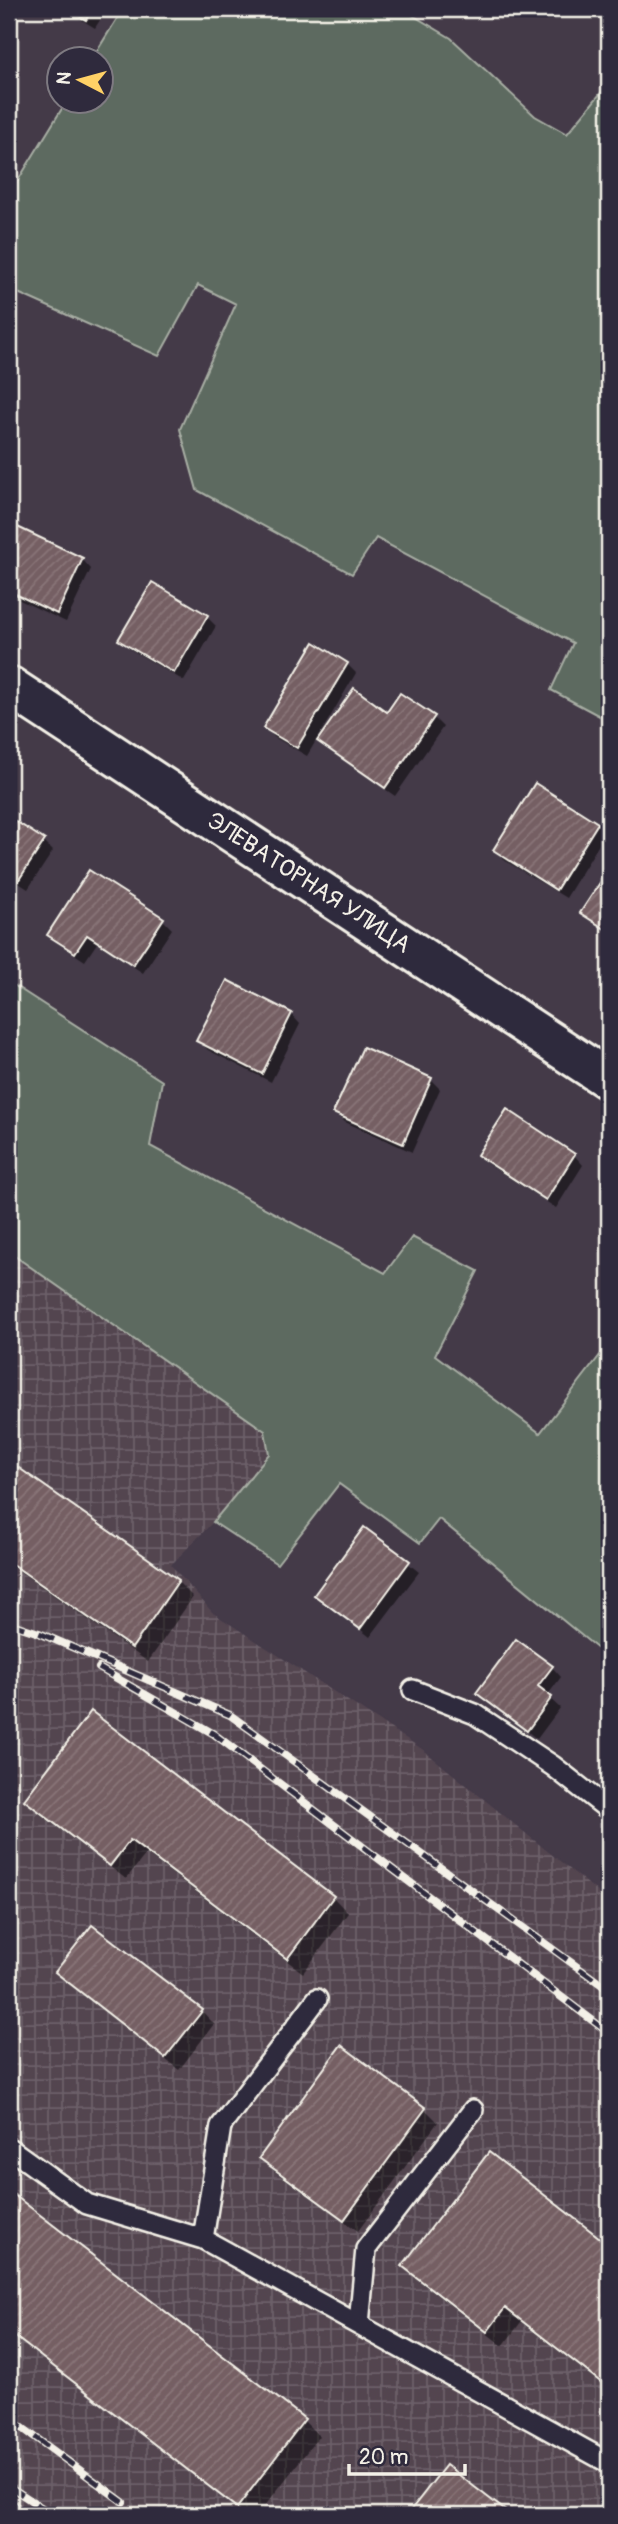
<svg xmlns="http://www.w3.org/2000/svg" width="618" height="2524" font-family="Pangolin,sans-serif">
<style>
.industrial{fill:url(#industrial-grid)}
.green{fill:#5d6a60;stroke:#a8aea4;stroke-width:2}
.shadow{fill:#0007}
.building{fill:url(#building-hatch);stroke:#f4f1e8;stroke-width:2}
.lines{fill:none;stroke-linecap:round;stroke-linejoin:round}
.service-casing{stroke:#f4f1e8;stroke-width:24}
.minor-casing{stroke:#f4f1e8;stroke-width:44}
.service{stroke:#2f2a3d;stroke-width:19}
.minor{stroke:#2f2a3d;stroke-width:38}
.rail-casing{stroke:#f4f1e8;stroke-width:8}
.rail{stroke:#2f2a3d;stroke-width:5;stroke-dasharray:16;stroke-linecap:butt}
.labels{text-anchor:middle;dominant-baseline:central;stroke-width:6;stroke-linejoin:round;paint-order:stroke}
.street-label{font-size:24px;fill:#f4f1e8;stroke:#2f2a3d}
</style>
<defs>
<pattern id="industrial-grid" width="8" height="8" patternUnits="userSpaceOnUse" patternTransform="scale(1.75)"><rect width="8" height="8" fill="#534550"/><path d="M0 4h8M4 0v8" fill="none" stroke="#6c6069"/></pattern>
<pattern id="building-hatch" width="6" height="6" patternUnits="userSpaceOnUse" patternTransform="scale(1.75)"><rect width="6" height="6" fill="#755e63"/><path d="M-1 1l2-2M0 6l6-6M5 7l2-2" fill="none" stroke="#897679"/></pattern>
</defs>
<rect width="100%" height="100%" fill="#443a48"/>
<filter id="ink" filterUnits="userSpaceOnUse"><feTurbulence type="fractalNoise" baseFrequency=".0143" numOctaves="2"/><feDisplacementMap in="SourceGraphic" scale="14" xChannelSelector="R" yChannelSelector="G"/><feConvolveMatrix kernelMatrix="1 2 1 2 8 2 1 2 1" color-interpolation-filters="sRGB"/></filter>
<g filter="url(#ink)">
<path class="industrial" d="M9,1252L265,1431L269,1454L213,1522L171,1565L213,1613L422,1749L609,1901V2515H9Z"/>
<path class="green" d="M123,9H402L451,38L535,116L567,134L609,83V721L551,690L573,643L376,538L352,574L197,490L180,429L236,304L198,285L159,356L9,289V195L66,102H102V60L92,59Z
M9,982L162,1081L150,1146L385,1273L412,1237L478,1271L435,1355L540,1433L604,1350L609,1353V1658L439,1519L420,1543L339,1484L277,1564L213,1522L269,1454L265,1431L9,1252Z"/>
<path class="shadow" d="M64,9H107L95,28Z
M596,9H609V18Z
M10,526L82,559L91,569L66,622L9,595Z
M152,585L207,617L216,626L184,681L130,649L121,640Z
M347,664L356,673L307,756L274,737L265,727Z
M387,714L434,718L443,727L395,796L329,750L320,741Z
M9,819L43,841L53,851L28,889L9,877Z
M597,824L606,833L566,898L504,860L495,850Z
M609,872V933L583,913Z
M90,873L163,920L172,929L143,973L97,943L85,961L59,944L50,935Z
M291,1014L300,1024L271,1082L208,1050L198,1041Z
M431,1080L440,1089L412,1152L345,1122L335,1112Z
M479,1155H574L583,1165L556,1208L488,1164Z
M9,1463L178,1582L193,1597L148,1662L9,1564Z
M365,1529L419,1572L370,1637L316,1594Z
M552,1667L561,1677L547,1696L560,1708L537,1739L478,1692Z
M26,1800L333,1897L348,1913L303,1973L146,1854L126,1879L41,1815Z
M57,1972L202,2011L214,2024L179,2070L70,1985Z
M341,2048L425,2109L438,2122L358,2231L274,2171L262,2158Z
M490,2155L609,2247V2390L521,2322L503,2346L419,2281L404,2266Z
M9,2193L304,2421L319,2436L258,2515H245L9,2333Z
M446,2467L508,2515H409Z"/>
<path class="building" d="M67,9H92L86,20Z
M9,523L83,558L57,614L9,591Z
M152,582L208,615L174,673L118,640Z
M314,642L348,663L297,748L263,728Z
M354,688L387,712L400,693L435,716L385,788L317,741Z
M535,783L598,823L556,890L493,850Z
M9,817L45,840L18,881L9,875Z
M609,869V922L605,929L580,913Z
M89,870L164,918L133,965L87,935L75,953L47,935Z
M227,980L292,1013L262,1074L196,1041Z
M363,1047L432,1078L403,1144L333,1113Z
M507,1109L575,1154L546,1200L477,1155Z
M9,1461L179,1580L132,1648L9,1562Z
M364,1527L410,1561L360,1629L314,1595Z
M516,1639L553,1666L538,1686L552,1697L527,1731L476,1693Z
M91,1711L334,1896L287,1959L130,1840L110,1866L24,1800Z
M92,1925L203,2010L165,2058L55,1972Z
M341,2045L426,2108L344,2220L259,2158Z
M489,2152L609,2245V2384L607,2387L505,2308L487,2332L402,2266Z
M9,2191L305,2419L237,2508L9,2332Z
M446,2465L511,2515H407Z"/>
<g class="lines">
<defs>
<path id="service" d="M413,1690L475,1714L553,1766L609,1810
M9,2148L87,2204L203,2239L609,2463
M203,2239L221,2126L317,1999
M359,2324L366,2249L473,2110"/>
<path id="minor" d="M9,686L609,1080"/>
</defs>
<use href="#service" class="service-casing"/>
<use href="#minor" class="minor-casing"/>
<use href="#service" class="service"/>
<use href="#minor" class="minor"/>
<defs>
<path id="rail" d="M9,1623L39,1633L230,1715L609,1990
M99,1668L214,1734L609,2033
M9,2418L123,2502
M9,2486L53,2515
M9,2499L25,2515"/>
</defs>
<use href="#rail" class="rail-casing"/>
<use href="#rail" class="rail"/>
</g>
</g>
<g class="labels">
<g class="street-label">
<text transform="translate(309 883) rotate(33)">ЭЛЕВАТОРНАЯ УЛИЦА</text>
</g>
</g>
<rect width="618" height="2524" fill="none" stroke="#2f2a3d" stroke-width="35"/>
<rect x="18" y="18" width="583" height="2489" fill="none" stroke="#f4f1e8" stroke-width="2.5" filter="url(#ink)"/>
<g transform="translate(80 80) rotate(276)"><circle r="33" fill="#2f2a3d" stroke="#7e7a81" stroke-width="2"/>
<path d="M0-5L12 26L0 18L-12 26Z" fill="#ffd166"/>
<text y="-10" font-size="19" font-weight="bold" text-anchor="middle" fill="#f4f1e8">N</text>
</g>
<path d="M349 2464v10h116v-10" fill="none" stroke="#f4f1e8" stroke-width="3.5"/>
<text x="359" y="2464" font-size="21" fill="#f4f1e8" stroke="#2f2a3d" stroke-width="5" paint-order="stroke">20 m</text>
</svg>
